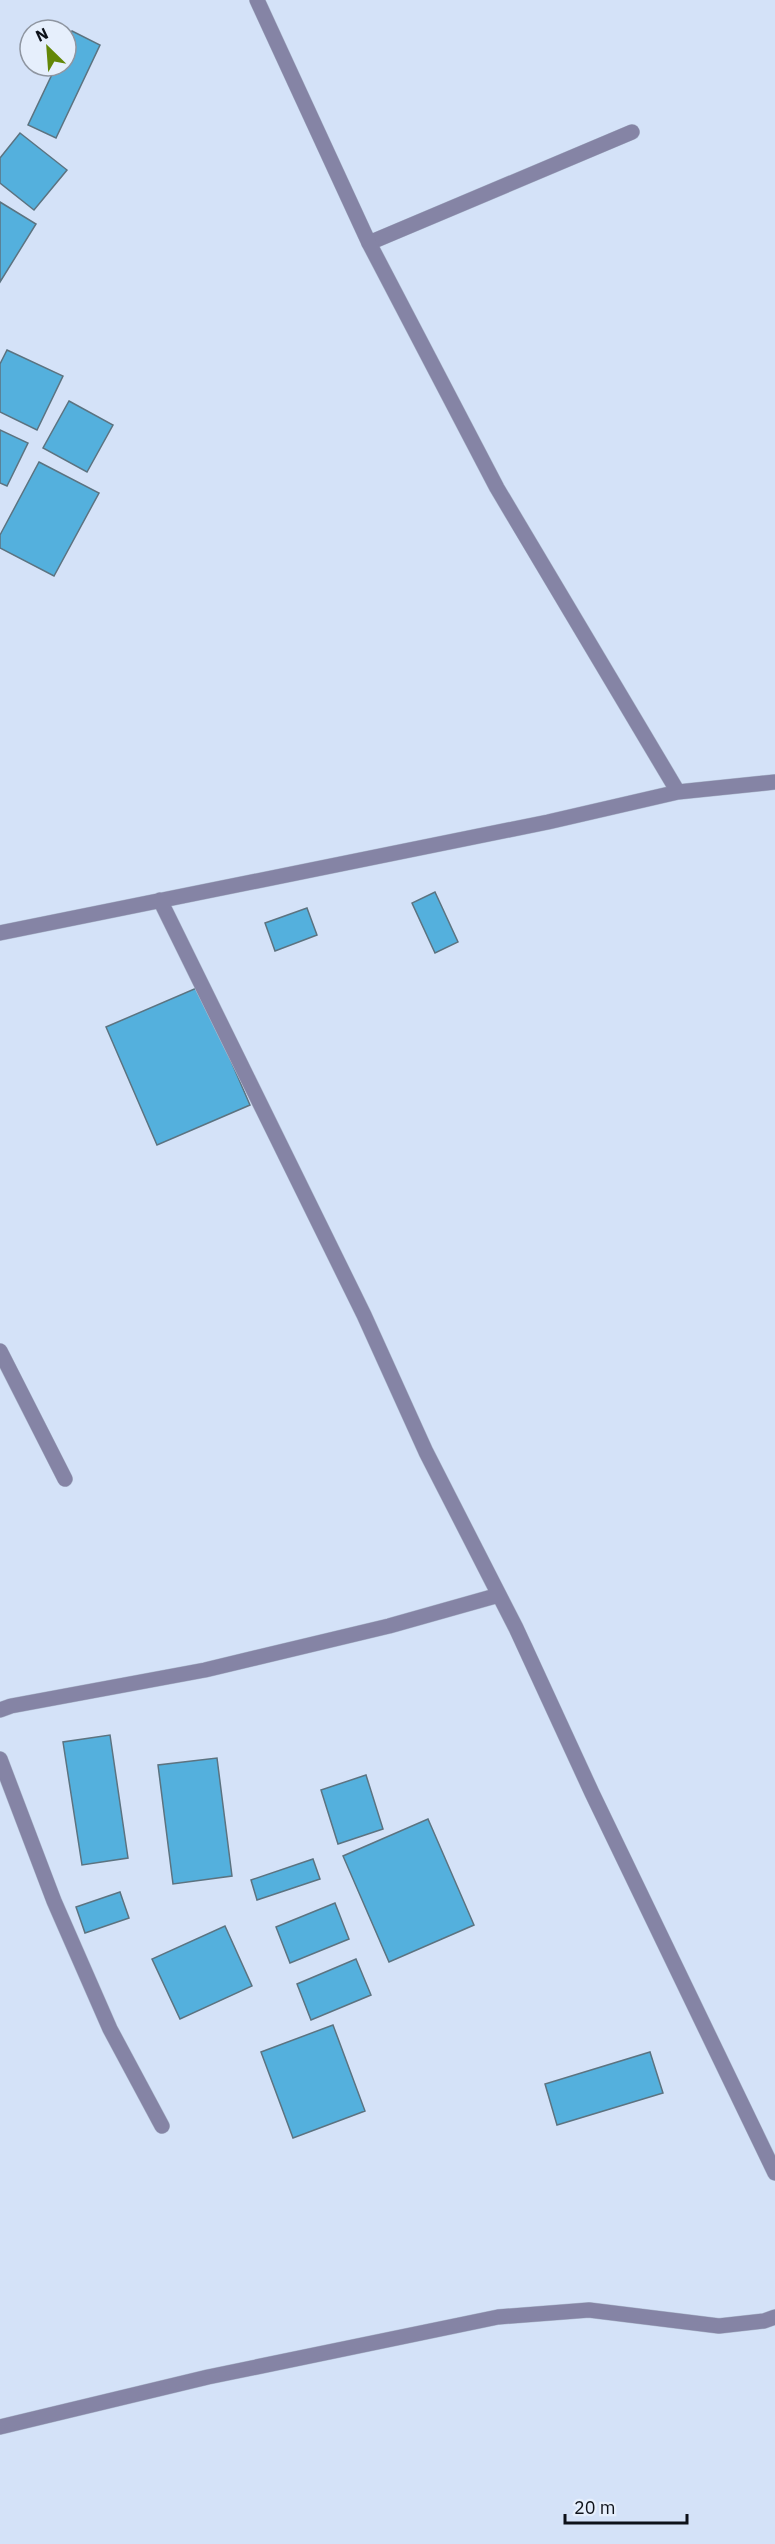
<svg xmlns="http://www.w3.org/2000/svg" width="775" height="2544" font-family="'IBM Plex Sans',sans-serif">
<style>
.building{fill:#54b0dd;stroke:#5c7380;stroke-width:1.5}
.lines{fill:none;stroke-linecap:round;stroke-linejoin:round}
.service-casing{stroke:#b0bcd0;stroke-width:16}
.minor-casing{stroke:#b0bcd0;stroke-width:16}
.service{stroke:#8584a5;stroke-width:15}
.minor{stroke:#8584a5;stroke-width:15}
</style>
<rect width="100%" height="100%" fill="#d4e2f8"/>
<path class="building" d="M72,31L100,45L56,138L28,125L56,66H66V44Z
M20,133L67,170L34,210L0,183V158Z
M0,202L36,224L0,282Z
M7,350L63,376L37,430L0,412V364Z
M69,401L113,425L87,472L43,448Z
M0,430L28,443L7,486L0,483Z
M39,462L99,493L54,576L0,548V535Z
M435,892L458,942L435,953L412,903Z
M307,908L317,935L275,951L265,923Z
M199,987L250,1105L157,1145L106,1027Z
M110,1735L128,1858L82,1865L63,1742Z
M217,1758L232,1876L173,1884L158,1765Z
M366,1775L383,1829L338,1844L321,1790Z
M428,1819L474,1925L389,1962L343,1856Z
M313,1859L320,1879L257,1900L251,1880Z
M120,1892L129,1918L85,1933L76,1907Z
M335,1903L349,1939L290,1963L276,1927Z
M225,1926L252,1986L180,2019L152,1959Z
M356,1959L371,1995L311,2020L297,1984Z
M333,2025L365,2111L293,2138L261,2052Z
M650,2052L663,2093L557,2125L545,2084Z"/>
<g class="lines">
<defs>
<path id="service" d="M369,243L632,132"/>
<path id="minor" d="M257,0L369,243L497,488L678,792
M160,900L364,1315L426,1452L516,1628L592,1793L775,2173
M0,933L548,822L678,792L775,782
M0,1351L65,1479
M0,1710L11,1706L205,1670L389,1626L499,1595
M0,1759L54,1901L110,2029L162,2126
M0,2427L208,2377L498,2317L589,2310L719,2326L764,2321L775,2317"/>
</defs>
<use href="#service" class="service-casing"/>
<use href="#minor" class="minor-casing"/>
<use href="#service" class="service"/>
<use href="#minor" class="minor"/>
</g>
<g transform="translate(48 48) rotate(335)"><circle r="28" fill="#e6effc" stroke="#8f96a1" stroke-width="1.5"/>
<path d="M0-4.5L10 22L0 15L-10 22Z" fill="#638707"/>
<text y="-9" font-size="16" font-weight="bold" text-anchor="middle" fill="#0d1119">N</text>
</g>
<path d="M565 2514v9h122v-9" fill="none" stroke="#0d1119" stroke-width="3"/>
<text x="574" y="2514" font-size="18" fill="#0d1119" stroke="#e6effc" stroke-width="4.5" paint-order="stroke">20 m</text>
</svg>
